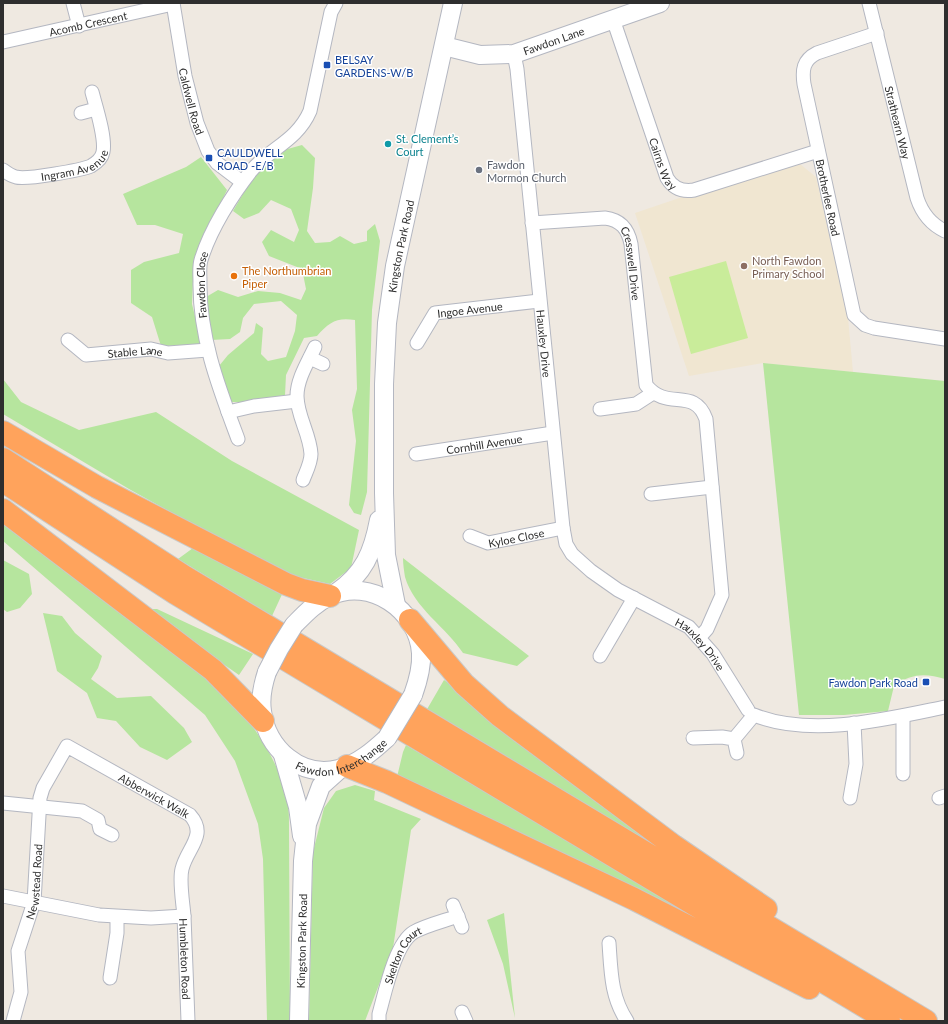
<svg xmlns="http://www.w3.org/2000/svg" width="948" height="1024" font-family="Lato,sans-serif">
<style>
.education{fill:#f0e6d1}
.green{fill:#b6e59e}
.pitch{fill:#c9ec9a}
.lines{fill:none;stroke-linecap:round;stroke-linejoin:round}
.street-casing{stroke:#b4b7c1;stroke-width:15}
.secondary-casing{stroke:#b4b7c1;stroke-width:20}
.highway-casing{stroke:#c9c9c9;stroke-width:24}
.street{stroke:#fff;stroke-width:13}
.secondary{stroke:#fff;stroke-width:18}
.highway{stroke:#ffa35c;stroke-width:22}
.secondary-bridge-casing{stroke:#b4b7c1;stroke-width:20;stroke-linecap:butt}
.secondary-bridge{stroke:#fff;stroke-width:18}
.transit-dot{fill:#1a4fb4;stroke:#fff;stroke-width:1.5}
.culture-dot{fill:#0f9aa8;stroke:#fff;stroke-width:1.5}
.worship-dot{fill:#6b7280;stroke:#fff;stroke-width:1.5}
.education-dot{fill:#8d6e63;stroke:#fff;stroke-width:1.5}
.food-dot{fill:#e8710a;stroke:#fff;stroke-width:1.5}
.labels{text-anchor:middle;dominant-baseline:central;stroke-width:3;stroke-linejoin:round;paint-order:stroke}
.street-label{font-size:11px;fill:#2e2e2e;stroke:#fff}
.transit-label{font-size:11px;fill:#164399;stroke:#fff;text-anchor:start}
.culture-label{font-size:11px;fill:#0d838f;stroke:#fff;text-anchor:start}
.worship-label{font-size:11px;fill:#5b616d;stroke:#fff;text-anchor:start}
.education-label{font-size:11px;fill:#785e54;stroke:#fff;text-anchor:start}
.food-label{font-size:11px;fill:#c56008;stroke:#fff;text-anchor:start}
</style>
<rect width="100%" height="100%" fill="#efe9e1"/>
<path class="education" d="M800,164L816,177L848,318L853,372L763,363L689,376L635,213L694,193Z"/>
<path class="green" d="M302,145L315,158L313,188L307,231L315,243L330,242L340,236L354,244L367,241V231L375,224L380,241L372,310L367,492L361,515L354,513L349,505L356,441L352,410L357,389L355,320C337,317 329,322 317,336L304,338L286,375L285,395L253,402H231L221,382L219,366L228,355L254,333L256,323L263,328L261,354L268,361L286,357L295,331L297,315L281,301L254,304L243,318L240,332L230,339L211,340L206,297L218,290L238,297L258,291L280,293L301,300L306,289L302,269L269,256L262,242L271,230L294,242L299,230L291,209L271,200L259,213L244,219L233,211L255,173L284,150Z
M201,157L227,190L194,258L192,304L202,345L161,346L152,317L131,303V270L144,262L179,253L183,234L155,225H137L123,194L186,167Z
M763,363L945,381V679C926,673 911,673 894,686L888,711L844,715H799Z
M3,379L21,402L79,430L156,412L232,461L359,530L351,568L330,584L281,573L129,489L3,414Z
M3,517L232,698C254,728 280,762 287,799C289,808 289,818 289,827L290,1021H267L263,859L258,824L235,761L205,715L3,541Z
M193,548L284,590L272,616L178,559Z
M403,558L529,656L517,666L463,653C446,627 414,608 405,577C404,571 403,564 403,558Z
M3,560L29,574L32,594L20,608L7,612L3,609Z
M144,609H157L253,654L239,675Z
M43,613L62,616L75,633L102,656L98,668L91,679L117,698L151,696L184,728L192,742L167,760L140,747L116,721L97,718L87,693L57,671Z
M444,680L732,893L426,711Z
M406,745L677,905L730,938L397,777L403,752Z
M355,785L375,791L374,800L421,819L411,830L393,948L365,1021H309L313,852L324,808L336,791Z
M504,913L515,1018L503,964L487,920Z"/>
<path class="pitch" d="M726,261L748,338L691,354L669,277Z"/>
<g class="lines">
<defs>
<g id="street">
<path d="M73,3L79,26"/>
<path id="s1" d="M173,3L185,76L197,123L208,151L217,163L242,182"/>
<path id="s2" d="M869,3L917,198C922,213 930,224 945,231"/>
<path id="s3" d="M613,19L667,178C673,188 682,192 694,190L818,151"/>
<path id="s4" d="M877,33L817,53C803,60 802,70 804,84L854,315L865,325L874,328L945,339"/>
<path id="s5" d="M3,42L173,4"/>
<path id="s6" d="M514,54L517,69L563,528L566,544L572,554L591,571L618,590L689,627L713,654L748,710"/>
<path d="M81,113L96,109"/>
<path id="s7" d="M3,170C7,173 11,176 16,177C26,180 82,170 91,166C96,163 102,158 103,152C106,138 96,107 92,92"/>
<path id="s8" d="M532,223L605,218C621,220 628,229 631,244L646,385C667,412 694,386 706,419L722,595L707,629L699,638"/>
<path id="s9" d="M68,340L86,355L151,349L168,353L208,350"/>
<path id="s10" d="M417,343L435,313L539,301"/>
<path d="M310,358L323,364"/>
<path d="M600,409L636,404L653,393"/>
<path d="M228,412L254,406L297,401"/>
<path id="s11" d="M238,439C219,388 199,337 200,281C200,275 199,267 201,260C210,230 232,195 251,171C270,148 297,141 310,111L331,12L336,3"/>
<path id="s12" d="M416,454L553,433"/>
<path d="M303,480C306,472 311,463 311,454C310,434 297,416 297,396C297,379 308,362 315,347"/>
<path d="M651,494L712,487"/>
<path id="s13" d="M470,536L488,543L563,528"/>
<path d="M600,656L634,598"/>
<path d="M693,738L722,737L734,739L737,753"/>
<path d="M734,739L754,715C811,738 887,719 945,707"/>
<path d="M903,774V716"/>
<path d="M850,798L856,764L854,723"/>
<path d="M939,798L945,796"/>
<path d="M3,803L82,811L98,820L100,829L112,835"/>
<path id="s14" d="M3,896L99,915L151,918L184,916L188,1021"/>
<path d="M453,905L462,927"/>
<path d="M609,943C611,972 611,997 627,1021"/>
<path d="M110,978L117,933V917"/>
<path d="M462,1012L466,1021"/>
<path id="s15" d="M13,1021L21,992L18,951L34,902L40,798L43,788L67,746L190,815C208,835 187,848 182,869C179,881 183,903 184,916"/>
<path id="s16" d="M379,1021V1014C385,993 395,943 414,932C427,925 444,921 458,916"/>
</g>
<g id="secondary">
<path id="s17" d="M444,46L480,55L514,54L660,3"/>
<path d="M336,593C364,574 373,552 379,520"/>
<path id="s18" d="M396,605L386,555L384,493V384L387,323L395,266L453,3"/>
<path d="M294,625C305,614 315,603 330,596C370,577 418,610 421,653C422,667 418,681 413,695"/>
<path id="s19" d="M267,672C263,684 260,698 262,711C266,748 301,779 339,769C358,764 374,750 387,738"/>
<path d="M283,755L298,807L302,836"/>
<path id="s20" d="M299,1021L303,861L307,824L321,786L340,769"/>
</g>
<path id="highway" d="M3,432L97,487L286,584L302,590L330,596
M3,459L185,577L926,1021
M3,481L175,593L889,1021
M3,510L213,670L263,721
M410,620L464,684L500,716L674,846L766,909
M347,766L387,782L634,899L809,988"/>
</defs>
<use href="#street" class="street-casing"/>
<use href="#secondary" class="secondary-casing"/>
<use href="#highway" class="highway-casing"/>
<use href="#street" class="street"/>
<use href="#secondary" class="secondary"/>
<use href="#highway" class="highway"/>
<defs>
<path id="secondary-bridge" d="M267,672L279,649L294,625
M387,738L413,695"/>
</defs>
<use href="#secondary-bridge" class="secondary-bridge-casing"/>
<use href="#secondary-bridge" class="secondary-bridge"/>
</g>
<g class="transit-dot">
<rect x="323" y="61" width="8" height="8" rx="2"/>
<rect x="205" y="154" width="8" height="8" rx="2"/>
<rect x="922" y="678" width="8" height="8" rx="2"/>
</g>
<circle class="culture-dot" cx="388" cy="144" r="4"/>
<circle class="worship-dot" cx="479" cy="170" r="4"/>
<circle class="education-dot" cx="744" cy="266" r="4"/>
<circle class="food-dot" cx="234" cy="276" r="4"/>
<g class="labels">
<g class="street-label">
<text stroke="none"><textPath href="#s5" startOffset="87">Acomb Crescent</textPath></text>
<text stroke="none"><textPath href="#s17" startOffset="113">Fawdon Lane</textPath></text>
<text stroke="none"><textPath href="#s1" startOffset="100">Caldwell Road</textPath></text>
<text stroke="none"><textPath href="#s2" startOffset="123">Strathearn Way</textPath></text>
<text stroke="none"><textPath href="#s7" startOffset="76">Ingram Avenue</textPath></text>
<text stroke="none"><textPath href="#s3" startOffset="153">Cairns Way</textPath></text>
<text stroke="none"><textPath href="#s4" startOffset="216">Brotherlee Road</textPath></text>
<text stroke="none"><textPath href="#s18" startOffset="361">Kingston Park Road</textPath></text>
<text stroke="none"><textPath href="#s8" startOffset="132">Cresswell Drive</textPath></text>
<text stroke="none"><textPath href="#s11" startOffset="160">Fawdon Close</textPath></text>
<text stroke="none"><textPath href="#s10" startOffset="70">Ingoe Avenue</textPath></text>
<text stroke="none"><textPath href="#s6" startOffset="291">Hauxley Drive</textPath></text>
<text stroke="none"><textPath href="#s9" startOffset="73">Stable Lane</textPath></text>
<text stroke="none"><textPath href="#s12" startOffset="69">Cornhill Avenue</textPath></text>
<text stroke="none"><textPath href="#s13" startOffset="48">Kyloe Close</textPath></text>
<text stroke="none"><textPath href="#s6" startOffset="663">Hauxley Drive</textPath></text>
<text stroke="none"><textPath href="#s19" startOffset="154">Fawdon Interchange</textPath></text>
<text stroke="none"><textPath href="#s15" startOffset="386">Abberwick Walk</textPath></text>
<text stroke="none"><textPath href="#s15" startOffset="143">Newstead Road</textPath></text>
<text stroke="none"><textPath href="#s20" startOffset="80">Kingston Park Road</textPath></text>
<text stroke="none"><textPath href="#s16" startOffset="72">Skelton Court</textPath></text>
<text stroke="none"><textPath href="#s14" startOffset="226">Humbleton Road</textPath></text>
</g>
<g class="transit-label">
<text x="335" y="59">BELSAY<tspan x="335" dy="13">GARDENS-W/B</tspan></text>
<text x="217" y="152">CAULDWELL<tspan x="217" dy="13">ROAD -E/B</tspan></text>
<text x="918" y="682" text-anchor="end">Fawdon Park Road</text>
</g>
<g class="culture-label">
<text x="396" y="138">St. Clement’s<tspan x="396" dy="13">Court</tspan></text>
</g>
<g class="worship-label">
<text x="487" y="164">Fawdon<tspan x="487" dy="13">Mormon Church</tspan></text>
</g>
<g class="education-label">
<text x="752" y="260">North Fawdon<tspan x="752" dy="13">Primary School</tspan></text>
</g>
<g class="food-label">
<text x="242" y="270">The Northumbrian<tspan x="242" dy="13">Piper</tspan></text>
</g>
</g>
<rect width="948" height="1024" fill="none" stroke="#2e2e2e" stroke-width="8"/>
</svg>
